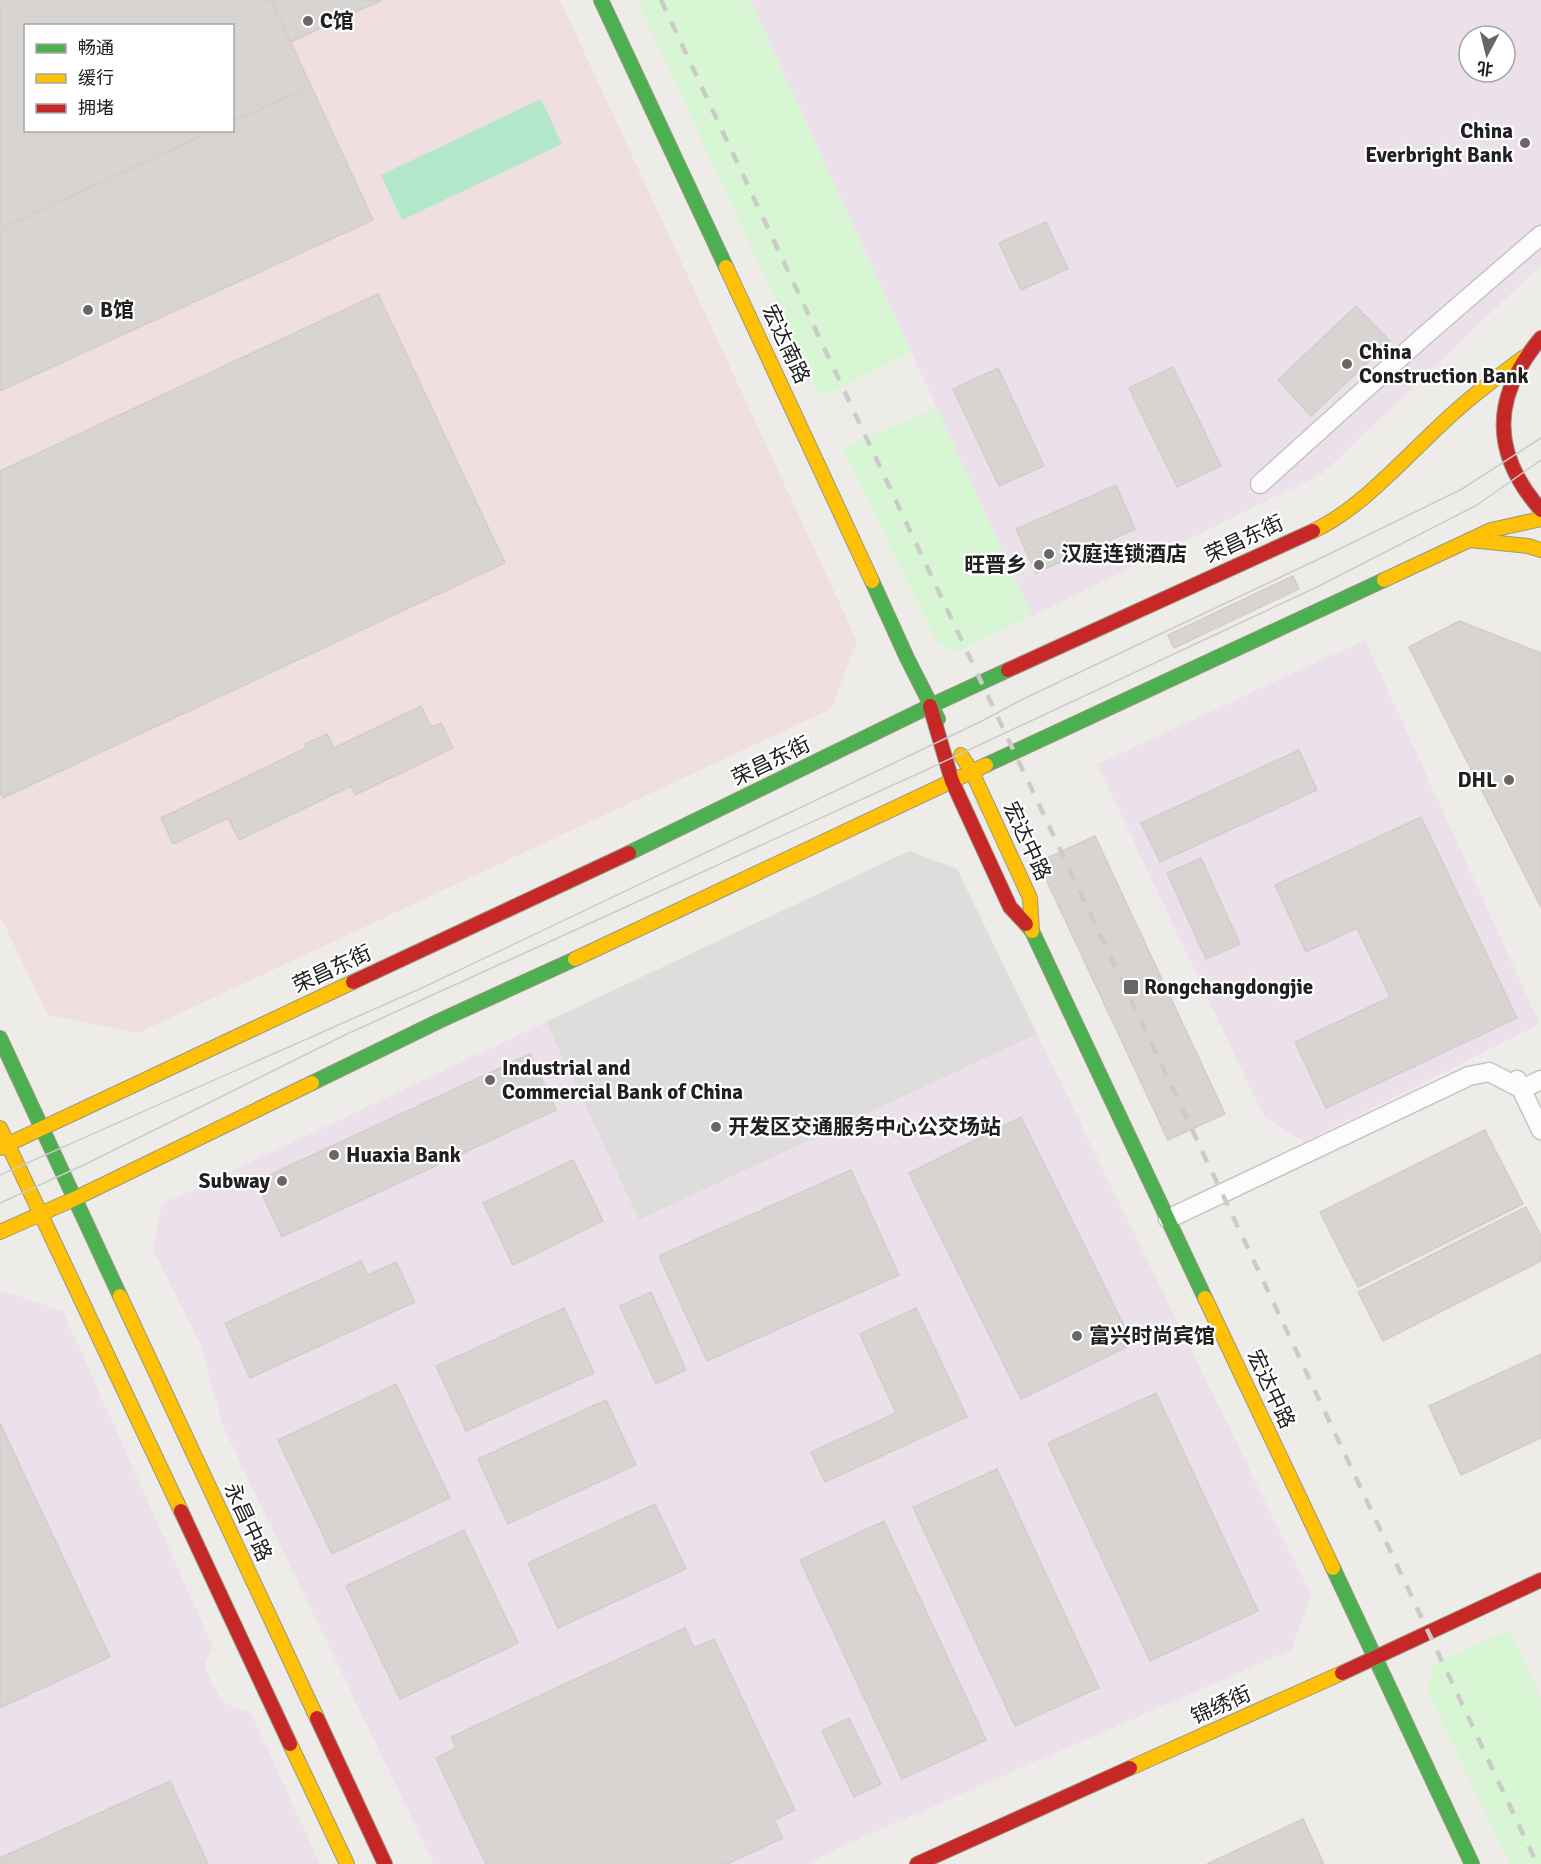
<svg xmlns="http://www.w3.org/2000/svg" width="1541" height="1864" font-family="Signika,'Noto Sans SC',sans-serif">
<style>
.commercial{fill:#f0dfe0;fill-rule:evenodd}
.industrial{fill:#ece1ea;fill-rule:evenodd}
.park{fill:#d8f5d4}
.pitch{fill:#b2e7c9}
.parking{fill:#dedddc}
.building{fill:#d7d4d1;stroke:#d2cdca;stroke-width:1.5}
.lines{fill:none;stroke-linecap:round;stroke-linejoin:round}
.street-casing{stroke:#c5c4c3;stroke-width:21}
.fast-casing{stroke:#9a987f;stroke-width:16}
.slow-casing{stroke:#9a987f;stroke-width:16}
.jam-casing{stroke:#9a987f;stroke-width:16}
.street{stroke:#fcfcfc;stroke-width:18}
.fast{stroke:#4caf50;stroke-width:14}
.slow{stroke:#ffc107;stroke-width:14}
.jam{stroke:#c62828;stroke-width:14}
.tram{stroke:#cbcbca;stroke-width:1.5}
.rail{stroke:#cbcbca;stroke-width:4.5;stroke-dasharray:12 12;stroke-linecap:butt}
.poi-dot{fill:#686766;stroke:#fff;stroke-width:2}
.labels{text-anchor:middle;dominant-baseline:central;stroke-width:4.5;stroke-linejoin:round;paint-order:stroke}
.poi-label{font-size:21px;font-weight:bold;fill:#202020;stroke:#fff;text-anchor:start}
.street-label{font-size:21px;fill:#202020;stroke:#fff}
</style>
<rect width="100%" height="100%" fill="#eeece9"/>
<path class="commercial" d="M0,0H560L857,641L831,709L138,1033L48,1015L0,916ZM26,26H232V130H26Z"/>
<path class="industrial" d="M750,0H1541V265L1322,474L1032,616ZM1469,36H1505V72H1469Z
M1365,640L1540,1024L1304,1142L1264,1117L1097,764Z
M546,1022L639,1220L1037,1034L1311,1595L1291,1650L845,1845L808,1864H434L223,1427L202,1348L153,1249L162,1204Z
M0,1290L63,1311L213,1647L204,1666L222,1702L251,1713L320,1864H0Z"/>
<path class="park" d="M637,0H750L911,352L821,397Z
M937,408L1032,616L956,652L937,642L842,448Z
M1510,1630L1541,1698V1864H1510L1427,1691L1435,1663Z"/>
<path class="pitch" d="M541,99L562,144L402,220L381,175Z"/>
<path class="parking" d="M909,851L957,869L1037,1034L639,1220L546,1022Z"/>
<path class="building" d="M0,0H271L311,86L232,122V26H26V130H214L0,229Z
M271,0H382L291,42Z
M311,86L373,220L0,391V229L214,130H232V122Z
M1046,222L1068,269L1021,290L999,243Z
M378,294L505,563L3,798L0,792V471Z
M1356,306L1390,341L1311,416L1278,380Z
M1173,367L1221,466L1177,487L1129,388Z
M998,368L1044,466L999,486L953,389Z
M1116,485L1135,529L1036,573L1016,529Z
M1293,576L1299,589L1174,648L1168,635Z
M1459,621L1541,653V907L1409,647Z
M421,706L431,727L441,723L453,748L355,795L351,786L239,840L228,818L173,844L161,818L306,748L305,744L327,734L334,748Z
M1299,750L1317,790L1160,862L1141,823Z
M1421,817L1517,1018L1326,1108L1295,1042L1390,997L1357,928L1306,952L1275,885Z
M1095,836L1225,1114L1168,1140L1038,862Z
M1201,858L1240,944L1206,959L1167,873Z
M530,1054L556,1110L282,1237L256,1181Z
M1021,1117L1133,1344L1021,1399L909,1173Z
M1485,1130L1523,1204L1358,1287L1320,1212Z
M573,1160L603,1221L513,1265L483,1203Z
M851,1170L899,1275L707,1361L659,1256Z
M1526,1207L1541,1236V1261L1383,1341L1358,1292Z
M361,1261L368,1275L396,1262L415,1302L250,1378L225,1323Z
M651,1292L686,1370L656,1384L620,1306Z
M564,1308L594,1373L466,1431L436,1366Z
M916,1308L967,1417L825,1482L811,1452L896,1413L860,1334Z
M1541,1354V1438L1461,1475L1429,1406Z
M396,1384L450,1498L332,1554L278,1440Z
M1156,1393L1258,1611L1150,1661L1048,1443Z
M606,1400L636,1465L508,1524L478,1459Z
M0,1423L110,1657L0,1708Z
M997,1469L1099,1688L1015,1726L913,1507Z
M655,1504L686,1569L558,1628L528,1563Z
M884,1521L986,1740L902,1779L800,1560Z
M464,1530L518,1643L400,1699L346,1586Z
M685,1628L694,1648L714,1639L795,1810L774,1820L783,1838L727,1864H486L436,1758L456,1748L451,1737Z
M849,1718L881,1784L854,1797L822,1731Z
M170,1781L208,1864H0V1858Z
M1303,1819L1324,1864H1207Z"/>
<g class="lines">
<defs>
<path id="street" d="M1260,484L1423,337L1541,235
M1517,1080L1541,1130
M1168,1219L1469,1076L1489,1072L1522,1089L1541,1080"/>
<path id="fast" d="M601,0L726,267
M872,581L907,658L938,719
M986,765L1384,580
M629,853L930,706L1008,670
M1026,924L1032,931L1205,1298
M0,1038L120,1296
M312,1083L439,1021L575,959
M1333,1568L1472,1864"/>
<path id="slow" d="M726,267L872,581
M1313,531C1364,508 1415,446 1458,409C1479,390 1502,374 1524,357
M1469,540L1528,546L1541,550
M1384,580L1491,530L1541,519
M961,755L972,772L1030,898L1032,931
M575,959L986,765
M0,1128L181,1511
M0,1148L353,982
M0,1232L74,1199L312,1083
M120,1296L317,1718
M1205,1298L1333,1568
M290,1744L347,1864
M1130,1768L1342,1673"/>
<path id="jam" d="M1541,338C1492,396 1490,452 1541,510
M1008,670L1313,531
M930,706L952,781L1010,907L1026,924
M353,982L629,853
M181,1511L290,1744
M1342,1673L1541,1580
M317,1718L385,1864
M917,1864L1130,1768"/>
</defs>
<use href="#street" class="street-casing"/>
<use href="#fast" class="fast-casing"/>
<use href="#slow" class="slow-casing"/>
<use href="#jam" class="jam-casing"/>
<use href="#street" class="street"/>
<use href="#fast" class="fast"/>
<use href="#slow" class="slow"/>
<use href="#jam" class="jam"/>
<path class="tram" d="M0,1175L424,987L982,721L1019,701L1321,558L1462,489L1541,438
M0,1203L88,1163L347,1034L926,770L1317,587L1477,505L1541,460"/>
<path class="rail" d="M661,0C952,622 1246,1242 1537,1864"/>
</g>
<g class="poi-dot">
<circle cx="308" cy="21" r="6"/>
<circle cx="1525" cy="143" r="6"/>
<circle cx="88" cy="310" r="6"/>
<circle cx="1347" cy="364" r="6"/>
<circle cx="1049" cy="554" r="6"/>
<circle cx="1039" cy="565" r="6"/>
<circle cx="1509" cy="780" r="6"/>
<rect x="1123" y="979" width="16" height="16" rx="3"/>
<circle cx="490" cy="1080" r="6"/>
<circle cx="716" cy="1127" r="6"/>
<circle cx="334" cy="1155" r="6"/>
<circle cx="282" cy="1181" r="6"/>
<circle cx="1077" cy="1336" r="6"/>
</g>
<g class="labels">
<g class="poi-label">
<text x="320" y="21">C馆</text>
<text x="1513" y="131" text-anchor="end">China<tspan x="1513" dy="24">Everbright Bank</tspan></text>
<text x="100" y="310">B馆</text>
<text x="1359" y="352">China<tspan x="1359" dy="24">Construction Bank</tspan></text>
<text x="1061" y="554">汉庭连锁酒店</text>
<text x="1027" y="565" text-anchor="end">旺晋乡</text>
<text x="1497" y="780" text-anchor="end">DHL</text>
<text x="1144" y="987">Rongchangdongjie</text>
<text x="502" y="1068">Industrial and<tspan x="502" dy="24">Commercial Bank of China</tspan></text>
<text x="728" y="1127">开发区交通服务中心公交场站</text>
<text x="346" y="1155">Huaxia Bank</text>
<text x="270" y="1181" text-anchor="end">Subway</text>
<text x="1089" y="1336">富兴时尚宾馆</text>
</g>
<g class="street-label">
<text transform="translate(786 344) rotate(65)">宏达南路</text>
<text transform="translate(1244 539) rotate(-25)">荣昌东街</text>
<text transform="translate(771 761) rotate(-26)">荣昌东街</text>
<text transform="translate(1027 841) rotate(65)">宏达中路</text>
<text transform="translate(332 969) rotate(-25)">荣昌东街</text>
<text transform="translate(1271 1389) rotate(65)">宏达中路</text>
<text transform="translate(248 1522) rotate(65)">永昌中路</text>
<text transform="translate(1221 1705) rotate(-24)">锦绣街</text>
</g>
</g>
<rect x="24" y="24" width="210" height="108" fill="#ffffff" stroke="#a6a6a6" stroke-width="1.5"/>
<rect x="36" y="44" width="30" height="9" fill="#4caf50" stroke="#a6a6a6" stroke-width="1.5"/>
<text x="78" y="54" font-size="18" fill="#202020">畅通</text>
<rect x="36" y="74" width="30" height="9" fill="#ffc107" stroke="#a6a6a6" stroke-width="1.5"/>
<text x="78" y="84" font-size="18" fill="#202020">缓行</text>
<rect x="36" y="104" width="30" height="9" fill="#c62828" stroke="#a6a6a6" stroke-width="1.5"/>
<text x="78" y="114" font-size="18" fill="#202020">拥堵</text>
<g transform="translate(1487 54) rotate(187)"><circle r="28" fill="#ffffff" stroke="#a6a6a6" stroke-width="1.5"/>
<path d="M0-4.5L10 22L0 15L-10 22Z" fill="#686766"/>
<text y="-9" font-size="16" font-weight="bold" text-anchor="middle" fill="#202020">北</text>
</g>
</svg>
